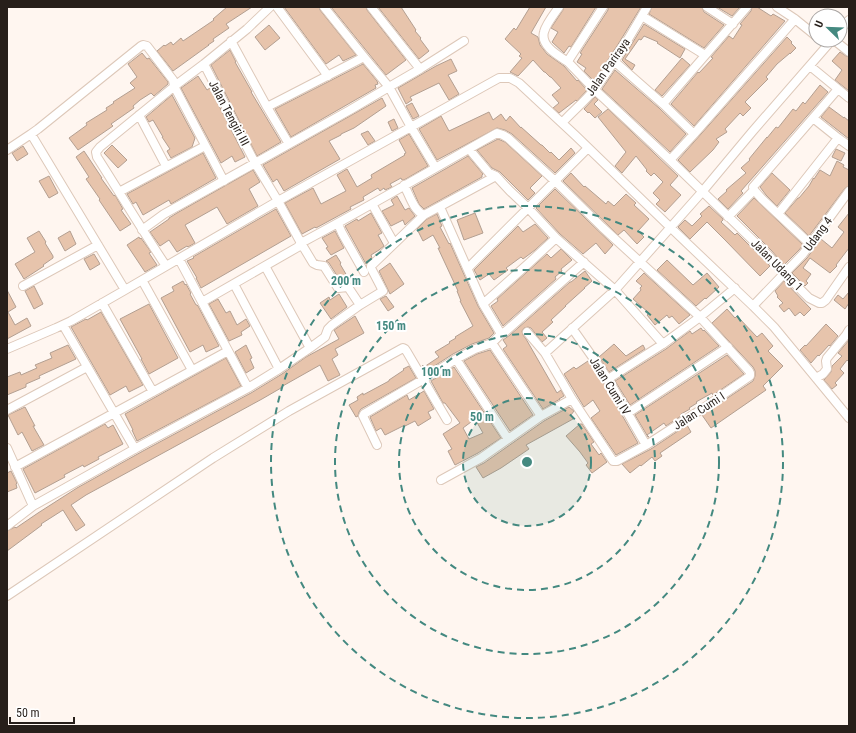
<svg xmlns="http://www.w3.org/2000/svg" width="856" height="733" font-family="'Roboto Condensed',sans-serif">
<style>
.building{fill:#e7c4ac;stroke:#b39f91;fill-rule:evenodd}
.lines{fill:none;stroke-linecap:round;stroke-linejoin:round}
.street-casing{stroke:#ddc8b9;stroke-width:10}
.street{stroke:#fff;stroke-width:8}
.ring{fill:none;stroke:#448980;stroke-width:2;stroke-dasharray:7 5}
.labels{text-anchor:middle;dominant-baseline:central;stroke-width:4;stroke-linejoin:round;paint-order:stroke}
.street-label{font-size:12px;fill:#271f1a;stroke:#fff}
.centre{fill:#448980;stroke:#fff;stroke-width:2}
.ring-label{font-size:12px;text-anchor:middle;font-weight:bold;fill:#448980;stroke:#fff;stroke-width:4;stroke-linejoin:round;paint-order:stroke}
</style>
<rect width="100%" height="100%" fill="#fff6f0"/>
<path class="building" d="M227,7H252L226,24L229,28L213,39L214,41L208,45H209L173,71L157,51L164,45L165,46L171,42L173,45L181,38L183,41L214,20L213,19Z
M284,7H319L320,10L356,55L343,61L339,55L326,64Z
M331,7H366L367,10L406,60L386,75Z
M378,7H401L416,30L415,31L421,38L420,39L429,51L419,59Z
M530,7H546L531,33L538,37L540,45L547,54L564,66L577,81L578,80L587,90L577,101L576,100L559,113L553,108L559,103L552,95L561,88L551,77H550L545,72H544L533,60L518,76L510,72L522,58L519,56L521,54L505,39L514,28L516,30Z
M564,7H596L571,47L569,46L564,53L552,42L558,32L551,28L563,10Z
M608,7H641L617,46L594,81L584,71L586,68L577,62L582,54L580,53L608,10Z
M652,7H702L704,12L724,25L704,48L649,14Z
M717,7H740L732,16Z
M752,7H757L771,16L773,14L785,21L694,126L671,104L698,72L699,73L713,58L711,57L729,36L733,39L742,25L740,24L751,11Z
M644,24L685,49L680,58L657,43L658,42L644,36L641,40L639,39L625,59L635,65L632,70L622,60Z
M269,25L280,38L265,50L255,37Z
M787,37L792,42L791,43L796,48L790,54V53L777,64L766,77L768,79L745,102L751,108L743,116L740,113L725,129L727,132L716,139L719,142L713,150L690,172L678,160Z
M230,50L236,62H235L252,92H251L281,142L257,156L211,65Z
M840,52L846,56L849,57V91L835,80L842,70L832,61Z
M142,53L147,59L149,58L168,82V84L154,96L151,93L140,100L133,106L134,108L111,124L113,126L78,150L69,138L87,125L86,123L107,110L106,108L114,103L113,102L135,88L130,83L137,77L128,64Z
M682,58L690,65L662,96L655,90Z
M451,59L457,71L448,75L459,94L449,100L439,83L410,97L412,100L406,104L398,88L436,66Z
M363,64L377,81L378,84L375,85L376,88L291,137L275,109Z
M615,70L659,108L686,134L670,152L602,89Z
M198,76L207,90L210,88L245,157L235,162L232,156L221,163L181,88Z
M820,85L828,92L741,191L743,193L728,209L718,199L727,191L726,190L746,173L741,168L750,160L749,159L767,137V138L776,127L778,128L793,109L796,111L803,102L805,104Z
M172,95L195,138L192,147L171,158L167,151L170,149L162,137H163L153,120L149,122L146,117Z
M595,97L598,100L594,104L602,112L595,118L589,112L588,113L584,109Z
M382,98L386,106L354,128L341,134V135L329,141L340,159L284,191L277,179L273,182L263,165Z
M412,103L419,116L413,119L406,106Z
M829,107L844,118V117L849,121V139L821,117Z
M608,109L678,176L670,185L681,195L665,212L656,204L660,200L653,193L663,182L654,173L651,176L646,171L647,170L636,156L622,173L615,166L626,152L598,117Z
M489,112L493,120L501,114L506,121L510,116L521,128V127L541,145H542L550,153L551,152L559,160L571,148L575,153L555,173L512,134L505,130L497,128L437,160L419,129L441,116L449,131Z
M394,119L398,128L392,131L388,122Z
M368,131L375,141L368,145L361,134Z
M409,134L428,166L404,180H402L401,178L390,184L392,187L385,190L384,188L380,191L378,188L363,197L364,200L350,207L351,209L316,228L315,227L302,234L285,203L313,188L321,204L346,191L337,175L347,169L357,187L372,178L371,175L405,155L404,154L406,153L399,140Z
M498,139L505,142L542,176L530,188L535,193L528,200L500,172L492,168L477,150Z
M112,145L127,160L118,168L104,153Z
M23,146L28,154L17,161L12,153Z
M836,149L845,153L841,161L832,157Z
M84,151L102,178H101L114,196L115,195L123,209L121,210L131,224L120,231L99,200L100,199L86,179L89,177L76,157Z
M203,153L216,178L171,204L169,200L143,215L136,202L133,204L127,194Z
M468,156L483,174L482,175V177L424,209L419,204L412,188Z
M837,161L844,165L843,167L849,170V186L845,188L809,236L785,213L798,198H799L809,186L813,179V178L814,179L820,170L830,176Z
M253,170L260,182L249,189L258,206L227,224L217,207L185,225L195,243L188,247L187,246L177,252L169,240L160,246L150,232L169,219V218L177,213Z
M571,173L584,187L585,186L606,204L608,201L614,206L626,194L636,203L634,205L649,219L638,231L644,237L637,244L624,230L618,235L563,181Z
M772,173L790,190L777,206L766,195L760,187Z
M49,176L58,193L49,198L39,181Z
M555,189L613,245L605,254L596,243L583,254L560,234L536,208Z
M397,196L405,210L409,208L415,216L405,225L403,220L391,226L382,211L394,205L391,200Z
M754,198L803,245L799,250L784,265L771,250L737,216Z
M709,206L723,219V220L721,222L735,235L737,233L770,266L760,276L725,240L707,222L690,239L678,227L685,220L692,226L702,216L700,214Z
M276,209L291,236L201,288L196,278H197L187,261L194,258L193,257Z
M371,213L382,233L378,235L384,246L379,250L371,255L372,258L366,264L345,226L357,219L358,221Z
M475,213L483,233L464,240L457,220Z
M849,213V248L836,265L837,266L830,273L810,258L803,268L811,274L806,281L808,283L805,286L792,273L807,258L821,239L832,248L844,232L838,227Z
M437,214L442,226L440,227L449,244L450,243L478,306L494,333L489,338L472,344L453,354L425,372L422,366L423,365L424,367L439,357L435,352L450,343L449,342L456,338L455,337L473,326L460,301H461L457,291H458L438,248H440L433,235L423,241L417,229L427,219Z
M535,224L548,238L535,250L523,259L521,257L506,268L508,270L494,280L489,274L480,280L474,270L518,226L523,232Z
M39,231L46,242L45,243L53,256V258L43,265L44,266L24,279L15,264L35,252L27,238Z
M70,231L76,244L65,251L58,238Z
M335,231L344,248L331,255L326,248L328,247L322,238Z
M139,237L140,239L141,238L151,252L149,253L157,265L145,272L127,245Z
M561,249L572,260L561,269L562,271L555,277L556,279L503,326L491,306L498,301L497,299L547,254L551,258Z
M94,254L100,264L90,270L84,259Z
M336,255L341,263L340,264L350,281L349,282H341L329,263L326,261Z
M667,260L693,285L707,273L719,287L706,299L705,298L696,306L657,270Z
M390,263L404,284L390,294L379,271Z
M585,271L592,281L584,288H585L565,306H566L551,320L553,322L542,332L547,338L542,342L531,328L528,327L524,328L522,331L523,335L526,339L557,393L561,390L564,396L559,399H560L543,409L503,349L507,346L503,340L510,335L570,282H571Z
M644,273L690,315L679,324L672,316L669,318L667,315L655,325L647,315L649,313L633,299L641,290L640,288L642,286L636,281Z
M183,281L185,285L186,284L191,293L190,294L196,305H197L198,306L219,346L206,352L203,345L190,352L161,298L174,291L172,287Z
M784,281L811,309L804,316L800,312L795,316L789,308L784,312L779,306L783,303L777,297L778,296L775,291Z
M34,286L43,304L34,309L25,291Z
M7,290L16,307L8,312L15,325L27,318L31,326L7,339Z
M849,292V303L845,309L834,300L838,295L843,299Z
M339,294L347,307L331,319L320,303L329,297L330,300Z
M386,296L394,307L388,311L380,299Z
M218,299L226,313L230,311L237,325L246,319L250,326L241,332L242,335L229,341L209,304Z
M149,304L178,358L149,374L141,359H142L120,319Z
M727,309L735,318L737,316L757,337L762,333L773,346L768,351L783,366L763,386L766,390L711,428L702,415L753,381L755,376V371L753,367L712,323Z
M101,312L143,385L129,392L126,386L110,395L71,327L86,319L87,320Z
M355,316L364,333L335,349L338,355L332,359L340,375L328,381L320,365L281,387V388L262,399L86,495L71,505L85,525L76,531L63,510L41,524L42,525L7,551V531L15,527L16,528L38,513L77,488L143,451L251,393L282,374L306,357L339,339L334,330Z
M826,324L838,336L830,346L829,345L819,356L818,355L811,363L800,350L805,345L806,346Z
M701,328L703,331L704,330L719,346L630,405L615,381L666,349L690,331L692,334Z
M849,340V362L847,360L840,369L844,373L835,383L837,385L832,389L824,380L831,372L832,366L842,356L838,353Z
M614,344L626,356L643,345L645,349L609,372L599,357Z
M68,345L76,359L39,376L40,378L26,384V387L7,395V377L20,372L21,375L37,368L35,365L52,358L50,353Z
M246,345L252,358L250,359L254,368L246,373L235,352Z
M490,350L533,415L510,431L464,361L477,354Z
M727,355L744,374L713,395L712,393L696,402L697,403L689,408L690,409L681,414V416L666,426L664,423L647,435L649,437H648L635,415Z
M226,358L241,386L137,441L132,430H133L125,414Z
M588,361L603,382L638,443L616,455L591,418L600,411L593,400L584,407L564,374L574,367L576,369Z
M409,366L416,378L361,409L359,412L358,416L356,417L349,405L358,400L357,397L363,393V395L389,381V380L404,370L403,369Z
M454,367L501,438L478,453L455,465L448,451L452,449L443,434L460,423L445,403H443L431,381ZM475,419L483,433L469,439L463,428Z
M424,391L434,409L428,412L431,418L418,426L415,421L405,426V425L385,435L381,428L376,431L370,417L407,395L409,400Z
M25,407L35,426H33L44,445L32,451L22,432L18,435L8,415Z
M569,407L574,411L571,415L573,419L526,445L529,449L501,468L483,478L476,467L484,463L544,421Z
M105,424L108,428L113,425L123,444L98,457L99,459L84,467L83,465L64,475L65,477L35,493L23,469Z
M580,424H582L594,442L591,444L599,455L601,453L607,462L592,473L586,465L588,463L580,452L566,436Z
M687,425L691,432L660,453L662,456L655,461L652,457L641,466L640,465L630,473L622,464L651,449Z
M11,471L17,483L16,484L17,488L7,492V473Z"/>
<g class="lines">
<defs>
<path id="street" d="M277,7L328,76
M371,7L420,69
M559,7C554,14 546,24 544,32C540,46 559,56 568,62
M603,7L568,61V62L594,89L670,160L767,254L784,273L809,298L819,303H822L826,300L849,267
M707,7L733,24
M777,7L795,19L816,36
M642,16L705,55
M840,30L849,20
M834,40L849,52
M231,41L267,107L289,144
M614,61L663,104L747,7
M810,66L838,89L813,118L753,187L754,190L762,199L810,244
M838,89L849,98
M663,104L694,134L795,19
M267,107L364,57
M139,115L166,166
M813,118L838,138
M562,123C572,112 584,102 594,90C614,64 631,35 647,7
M7,150L31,134
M670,160L694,134
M435,167L411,127L389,87L420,69L464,41
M404,185C409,194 414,212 424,215L496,176L489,173L469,149
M119,192L205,146
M372,204L394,243
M440,207L483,304
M778,214L838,138L849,146
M728,217L754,190
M338,224L342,233L364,272
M142,230L164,214L350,110L389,87L364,57L324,7
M556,238L528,208L588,148
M179,259L248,388
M166,266C142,230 120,193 97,157L96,152L100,147L176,85L204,64L247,29L270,7
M468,268L528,208L510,191L496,176
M142,280L192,370
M234,284L279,369
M23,286L98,245
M735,288L700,317L749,371L750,373V376L705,407L648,444L617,461H613L572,399L545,353L615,290L702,192L752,132L832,40
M125,290L31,134L38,129L141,46L143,45L147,46L173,80L174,86L224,181
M202,302L298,247L301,243L278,201L255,163L204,64
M102,303L153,392
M360,305L348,287L338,288L324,266L317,265L313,263L301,243C367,208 431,170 497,133L503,135L508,138L555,181L602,227L700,317L663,344L608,379
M753,306L803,254L849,191
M63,325L135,449
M572,328L608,379L646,445
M527,332L545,353
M501,334L483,304L529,263L556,238L615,290L663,344
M492,343L541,416
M310,348L325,337L328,329L332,325L360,305L383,291L371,268V266L424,215
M7,349L56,328L71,321L125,290L278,201L499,78H510L519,83L576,136L670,227L753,306L774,327L849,418
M456,359L508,439
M816,378L823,374L827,369L826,361L827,358L846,335L849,330
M7,410L87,367
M628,413L728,347
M377,445L363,416L364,414L424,379L456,359L475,349L492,343L501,334L506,331L584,262
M7,448L33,506
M15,467L228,351
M441,480L481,458L541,416L572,399
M7,526L33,506L140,446L248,388L279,369L310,348L265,266
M7,596L213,458L289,411L403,348L405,349L407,352L447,420"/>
</defs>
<use href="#street" class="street-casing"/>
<use href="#street" class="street"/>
</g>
<circle cx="527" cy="462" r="64" fill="#448980" fill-opacity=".12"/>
<g class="ring">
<circle cx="527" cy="462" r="64"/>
<circle cx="527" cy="462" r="128"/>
<circle cx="527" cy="462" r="192"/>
<circle cx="527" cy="462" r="256"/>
</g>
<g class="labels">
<g class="street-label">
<text transform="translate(608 67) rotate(-55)">Jalan Pariraya</text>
<text transform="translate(229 113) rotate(62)">Jalan Tengiri III</text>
<text transform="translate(818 234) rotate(-54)">Udang 4</text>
<text transform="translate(777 265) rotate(45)">Jalan Udang 1</text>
<text transform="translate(610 386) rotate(58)">Jalan Cumi IV</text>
<text transform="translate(699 411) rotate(-33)">Jalan Cumi I</text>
</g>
</g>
<circle cx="527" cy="462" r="6" class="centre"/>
<g class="ring-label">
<text x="346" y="285">200 m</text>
<text x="391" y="330">150 m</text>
<text x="436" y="376">100 m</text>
<text x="482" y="421">50 m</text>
</g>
<rect width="856" height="733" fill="none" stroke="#271f1a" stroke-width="16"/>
<g transform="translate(828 28) rotate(293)"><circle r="19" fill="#ffffff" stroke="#a9a5a3"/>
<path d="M0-3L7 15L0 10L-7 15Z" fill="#448980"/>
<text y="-6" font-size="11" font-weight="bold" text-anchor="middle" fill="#271f1a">U</text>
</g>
<path d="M10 717v6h64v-6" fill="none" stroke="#271f1a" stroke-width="2"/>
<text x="16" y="717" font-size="12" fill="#271f1a" stroke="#ffffff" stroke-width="3" paint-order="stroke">50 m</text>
</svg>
